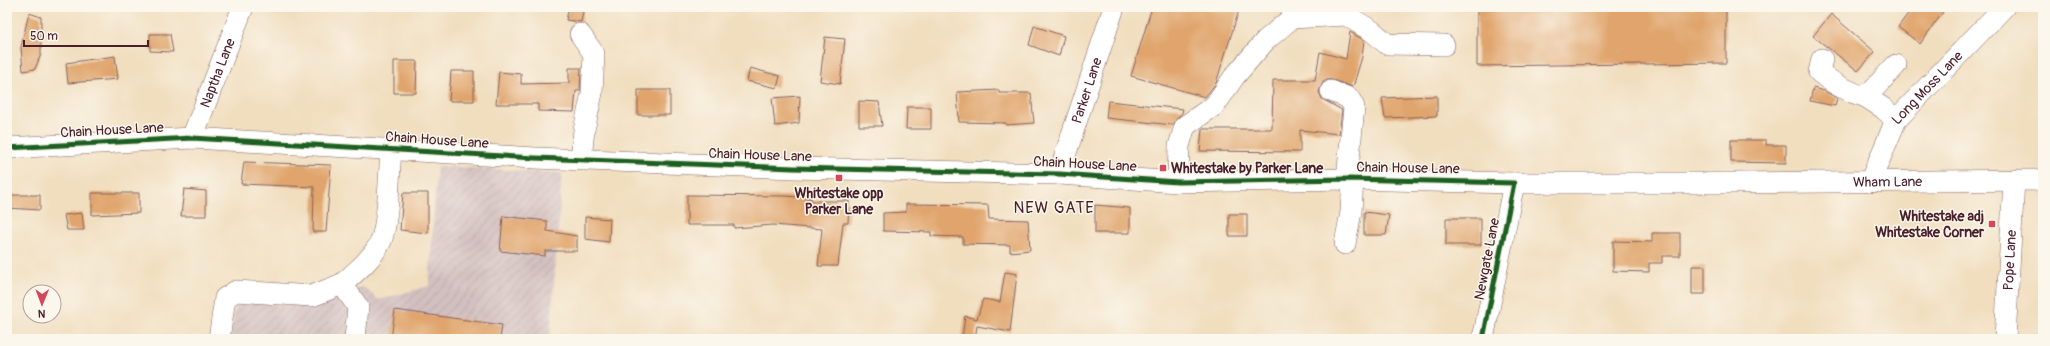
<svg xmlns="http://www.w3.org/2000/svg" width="2050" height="346" font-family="Pangolin,sans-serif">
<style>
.industrial{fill:url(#industrial-furrows)}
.building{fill:#e0a46c}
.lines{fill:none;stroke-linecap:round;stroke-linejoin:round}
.minor-casing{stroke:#84625f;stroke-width:22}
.minor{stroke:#fff;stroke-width:21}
.cycleway-casing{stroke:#fbf7ec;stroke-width:8}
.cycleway{stroke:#1b5e20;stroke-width:5}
.poi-dot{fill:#d1495b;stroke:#fbf7ec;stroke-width:1.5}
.labels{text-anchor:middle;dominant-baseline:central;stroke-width:3;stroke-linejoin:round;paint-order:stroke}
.street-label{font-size:14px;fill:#4a1f2b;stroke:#fbf7ec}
.poi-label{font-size:14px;font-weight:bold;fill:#4a1f2b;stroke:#fbf7ec;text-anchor:start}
.quarter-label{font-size:16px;letter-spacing:1px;fill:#4a1f2b;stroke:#fbf7ec}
</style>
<defs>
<pattern id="industrial-furrows" width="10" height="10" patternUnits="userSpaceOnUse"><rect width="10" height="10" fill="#d2bfbf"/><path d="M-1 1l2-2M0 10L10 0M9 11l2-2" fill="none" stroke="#b6a4a4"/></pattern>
</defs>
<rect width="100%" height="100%" fill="#fbf7ec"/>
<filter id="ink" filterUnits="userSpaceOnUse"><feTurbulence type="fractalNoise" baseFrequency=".025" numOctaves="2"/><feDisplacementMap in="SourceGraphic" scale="8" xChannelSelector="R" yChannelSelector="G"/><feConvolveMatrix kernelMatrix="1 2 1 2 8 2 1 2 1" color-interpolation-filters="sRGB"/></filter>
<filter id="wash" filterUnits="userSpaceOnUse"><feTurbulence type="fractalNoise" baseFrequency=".012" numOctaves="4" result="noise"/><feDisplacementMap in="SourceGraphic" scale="16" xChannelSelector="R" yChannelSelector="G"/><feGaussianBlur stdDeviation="0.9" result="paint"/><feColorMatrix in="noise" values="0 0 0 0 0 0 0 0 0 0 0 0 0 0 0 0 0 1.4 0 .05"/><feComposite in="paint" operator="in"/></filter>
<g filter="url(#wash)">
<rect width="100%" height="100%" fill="#f1debf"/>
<path class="industrial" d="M437,166L562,173L550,339H230L235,309L243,300L284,305L327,298L363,287L379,300L429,286Z"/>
<g id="blocks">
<path class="building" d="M569,7H584L581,22L566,20Z
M1152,7H1240L1216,83L1205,97L1131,76Z
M1477,7H1726V63L1477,66Z
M1913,7H1935L1943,12L1920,44L1898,27Z
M29,13L41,17V54L35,69L23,71L21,47Z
M1831,14L1875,52L1858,71L1813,36Z
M1034,26L1064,36L1059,56L1029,45Z
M1350,32L1364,40L1362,57L1353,87L1329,79L1323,82L1319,92L1322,99L1342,110L1339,134L1300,130V152L1200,151L1202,129H1272L1273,80H1315L1320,52L1346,59Z
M150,34H170L173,52L150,51Z
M825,37L845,39L840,84L820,81Z
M115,56L118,79L68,83L66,63Z
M394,61H417L416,93H394Z
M569,68H581L580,91H576L574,112L538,111V104H496L499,72L521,74V84L569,83Z
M750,68L780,76L777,88L747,81Z
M451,71H474V101H449Z
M1813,88L1824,91L1837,98L1835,106L1810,101Z
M638,90H670V115H638Z
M999,90V93H1031L1034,123L1006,125V123L959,122L957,92Z
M800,96L799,123L775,126L772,98Z
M1437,96V116L1385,118L1382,98Z
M859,101L879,102L882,126H859Z
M1108,101L1183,109L1182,113L1178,117L1173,125L1106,118Z
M907,107H931V129H906Z
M1731,140H1766V145H1786V163L1731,162Z
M244,162L331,165L326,232H313L314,187L241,184Z
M184,189L206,191V216H181Z
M92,193H139V213L92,215Z
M403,193H428V233L400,230Z
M7,195H40V210L7,208Z
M687,195L785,196L811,198V201H849L848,223H843L838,266H818L822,229L773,225L734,228V225H687Z
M906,204L988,205L989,219L1028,220L1030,250L1010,252V245L963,244V237L931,236V232L883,231V213L906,212Z
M1095,205L1130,208V233H1095Z
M1364,212L1389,215L1386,235H1364Z
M82,213L84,230H67L64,215Z
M1229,214H1247V236H1229Z
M503,216L547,221V231L577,236V251H545V256L500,251Z
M585,217L610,219L609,242L585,239Z
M1446,218H1481V245H1446Z
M1652,233H1680V256H1662V263H1649V272L1613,271V241L1652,242Z
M1692,266H1705V294H1692Z
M1005,272L1017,274L1010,332L977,326L975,339H962L965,316L977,319L983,299L1000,302Z
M395,310L502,325L500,339H391Z"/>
</g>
</g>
<g filter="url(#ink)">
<use href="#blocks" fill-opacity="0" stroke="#84625f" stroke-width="1"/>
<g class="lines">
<defs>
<g id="minor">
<path d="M580,34L594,54L592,93L584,130L581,159"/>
<path d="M1822,59L1819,72C1833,84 1848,92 1866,97"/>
<path d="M1331,91L1349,98L1354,107L1347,179"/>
<path d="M1896,120L1883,108L1866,97L1896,65"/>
<path id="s1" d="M192,138L243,7"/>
<path id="s2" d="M7,148L192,138L535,158L793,168L1059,174L1178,182L1347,179L1514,183H1731L2043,180"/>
<path id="s3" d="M1059,174L1114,7"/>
<path d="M1178,182L1179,146L1185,126L1215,105L1234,77L1265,41L1292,18L1346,15L1372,31L1387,44L1444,45"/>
<path id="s4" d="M1870,182L1896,120L2004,7"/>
<path d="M1345,244L1351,212L1353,179"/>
<path d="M219,339L225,298L236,291L312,296L342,284"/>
<path d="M355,339L358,307L342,284C356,272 373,258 381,241C389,221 389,172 391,149"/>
<path d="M1483,339L1514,183"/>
<path id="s5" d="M2005,339L2014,180"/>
</g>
</defs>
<use href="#minor" class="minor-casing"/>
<use href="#minor" class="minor"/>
<defs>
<path id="cycleway" d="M7,148L192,138L535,158L793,168L1059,174L1178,182L1347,179L1514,183L1483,339"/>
</defs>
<use href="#cycleway" class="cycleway-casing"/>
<use href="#cycleway" class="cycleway"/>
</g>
</g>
<g class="poi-dot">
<rect x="1159" y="164" width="8" height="8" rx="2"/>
<rect x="835" y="174" width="8" height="8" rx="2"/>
<rect x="1988" y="220" width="8" height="8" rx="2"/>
</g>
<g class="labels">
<g class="street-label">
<text stroke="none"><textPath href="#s1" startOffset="70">Naptha Lane</textPath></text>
<text stroke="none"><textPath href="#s4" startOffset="112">Long Moss Lane</textPath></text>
<text stroke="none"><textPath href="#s3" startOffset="88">Parker Lane</textPath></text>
<text transform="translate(112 130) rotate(-3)">Chain House Lane</text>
<text transform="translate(437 140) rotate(4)">Chain House Lane</text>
<text transform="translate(760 155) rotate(2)">Chain House Lane</text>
<text transform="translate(1085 164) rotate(3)">Chain House Lane</text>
<text transform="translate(1408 168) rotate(1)">Chain House Lane</text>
<text stroke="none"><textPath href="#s2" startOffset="1882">Wham Lane</textPath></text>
<text transform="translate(1487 259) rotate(-79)">Newgate Lane</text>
<text stroke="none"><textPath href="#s5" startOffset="79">Pope Lane</textPath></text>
</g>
<g class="poi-label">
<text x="1171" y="168">Whitestake by Parker Lane</text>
<text x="839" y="193" text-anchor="middle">Whitestake opp<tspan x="839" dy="16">Parker Lane</tspan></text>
<text x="1984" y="216" text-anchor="end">Whitestake adj<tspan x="1984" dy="16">Whitestake Corner</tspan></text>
</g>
<g class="quarter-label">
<text x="1054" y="208">NEW GATE</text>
</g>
</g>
<rect width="2050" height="346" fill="none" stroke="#fbf7ec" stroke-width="24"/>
<g transform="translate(42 304) rotate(181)"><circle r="19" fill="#fbf7ec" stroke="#b4a19f"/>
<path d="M0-3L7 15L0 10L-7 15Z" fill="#d1495b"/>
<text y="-6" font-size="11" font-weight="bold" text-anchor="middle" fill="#4a1f2b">N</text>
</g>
<path d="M24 40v6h124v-6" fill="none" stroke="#4a1f2b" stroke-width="2"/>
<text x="30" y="40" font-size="12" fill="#4a1f2b" stroke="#fbf7ec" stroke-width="3" paint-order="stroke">50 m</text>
</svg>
